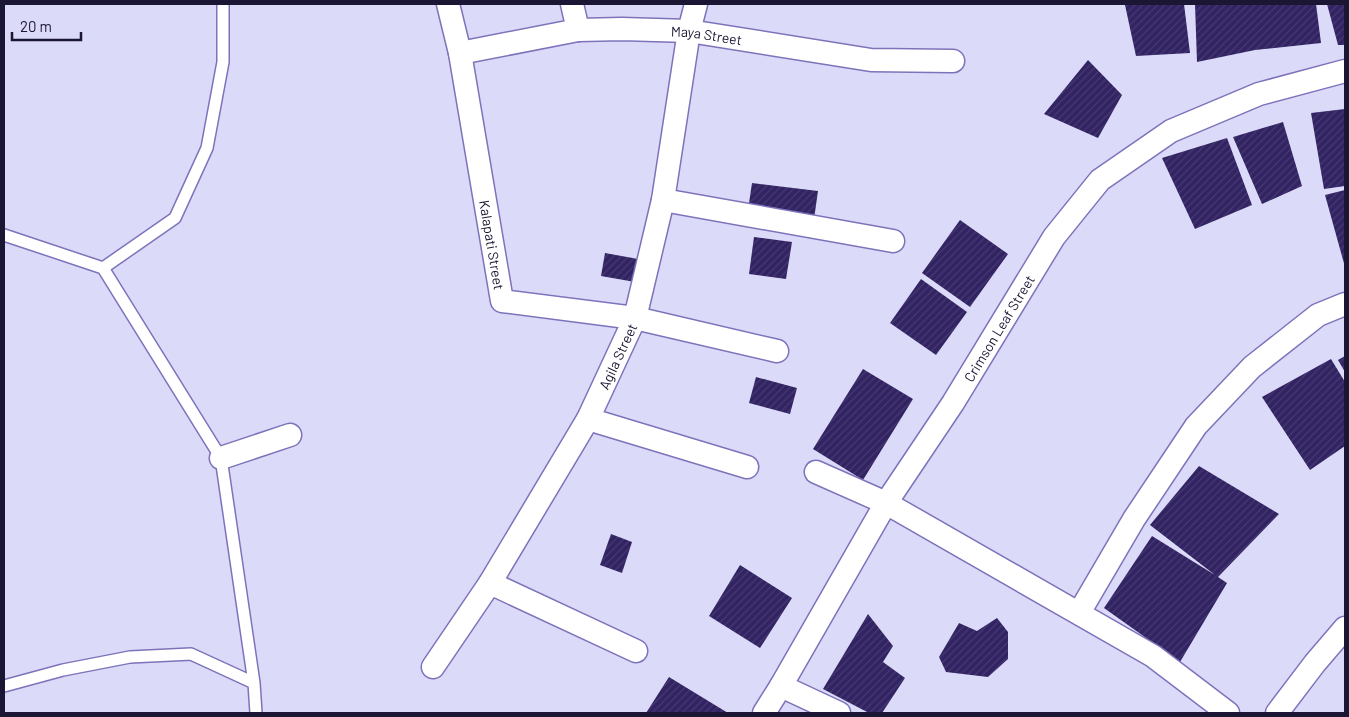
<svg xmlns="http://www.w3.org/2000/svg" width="1349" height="717" font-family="Barlow,sans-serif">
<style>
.building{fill:url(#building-hatch)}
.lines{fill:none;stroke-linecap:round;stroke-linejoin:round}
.service-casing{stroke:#7d73ba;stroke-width:14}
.minor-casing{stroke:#7d73ba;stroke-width:25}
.service{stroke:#fff;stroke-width:11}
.minor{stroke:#fff;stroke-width:22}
.labels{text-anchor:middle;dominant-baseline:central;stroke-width:5;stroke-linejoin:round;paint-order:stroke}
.street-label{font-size:14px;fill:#1b1633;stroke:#dcdaf9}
</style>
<defs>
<pattern id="building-hatch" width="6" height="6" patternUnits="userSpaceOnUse" patternTransform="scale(1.25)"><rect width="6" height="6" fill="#322363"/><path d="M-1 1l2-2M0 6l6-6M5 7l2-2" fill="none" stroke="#473a71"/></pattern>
</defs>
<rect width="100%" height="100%" fill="#dcdaf9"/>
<path class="building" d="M1134,4H1184L1190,53L1136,56L1125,5Z
M1195,4H1316L1321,43L1255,50L1197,62Z
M1327,4H1345V45H1338Z
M1088,60L1122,95L1098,138L1044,114Z
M1345,109V186L1324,189L1311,113Z
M1283,122L1302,186L1262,204L1233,137Z
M1227,138L1252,205L1195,229L1162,158Z
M752,183L818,191L814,219L748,210Z
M1345,190V267L1325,195Z
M960,220L1008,254L970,307L922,273Z
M754,237L792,242L786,279L749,274Z
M605,253L638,259L635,282L601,276Z
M921,279L967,312L936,355L890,323Z
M1345,356V372L1338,360Z
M1331,359L1345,382V446L1310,470L1262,397Z
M863,369L913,399L863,480L813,449Z
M756,377L797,388L790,414L749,403Z
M1199,466L1279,514L1218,577L1227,583L1180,662L1104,608L1152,536L1215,575L1150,525Z
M611,534L632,542L622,573L600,565Z
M740,565L792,598L760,648L709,616Z
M868,614L893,646L883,662L905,678L882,713H869L823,689Z
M997,618L1008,632V659L988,677L946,672L939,657L959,623L977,631Z
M669,677L728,713H646Z"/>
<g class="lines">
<defs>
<path id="service" d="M4,235L103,268L221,458L254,683L256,713
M103,268L175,218L207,148L223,62V4
M4,686L63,670L130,657L191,654L254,683"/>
<g id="minor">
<path id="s1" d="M448,4L460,53L502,301L635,318L777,351"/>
<path d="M572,4L578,30"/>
<path id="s2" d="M460,53L578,30L622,29L689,31L871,60L953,61"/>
<path d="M663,200L893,241"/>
<path d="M588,419L747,467"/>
<path d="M221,458L290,435"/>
<path d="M816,472L886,503L1153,656L1228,713"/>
<path d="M490,583L636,651"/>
<path d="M1079,613L1134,519L1196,426L1252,367L1318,315L1345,304"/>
<path id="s3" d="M433,667L490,583L588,419L635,318L663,200L689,31L696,4"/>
<path d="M781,686L839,713"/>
<path id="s4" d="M764,713L781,686L886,503L953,403L1054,237L1100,180L1171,131L1259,94L1345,71"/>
<path d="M1277,713L1315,663L1345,628"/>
</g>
</defs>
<use href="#service" class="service-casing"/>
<use href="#minor" class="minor-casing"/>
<use href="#service" class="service"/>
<use href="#minor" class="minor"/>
</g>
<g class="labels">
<g class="street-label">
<text stroke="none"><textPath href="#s2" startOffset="249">Maya Street</textPath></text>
<text stroke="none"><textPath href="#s1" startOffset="245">Kalapati Street</textPath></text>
<text stroke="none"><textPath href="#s4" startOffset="451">Crimson Leaf Street</textPath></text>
<text stroke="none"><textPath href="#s3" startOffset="362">Agila Street</textPath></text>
</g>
</g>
<rect width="1349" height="717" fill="none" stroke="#1b1633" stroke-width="10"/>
<path d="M12 32v8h69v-8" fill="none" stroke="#1b1633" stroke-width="2.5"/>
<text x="20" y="32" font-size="15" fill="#1b1633" stroke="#dcdaf9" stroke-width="4" paint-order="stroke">20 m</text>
</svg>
